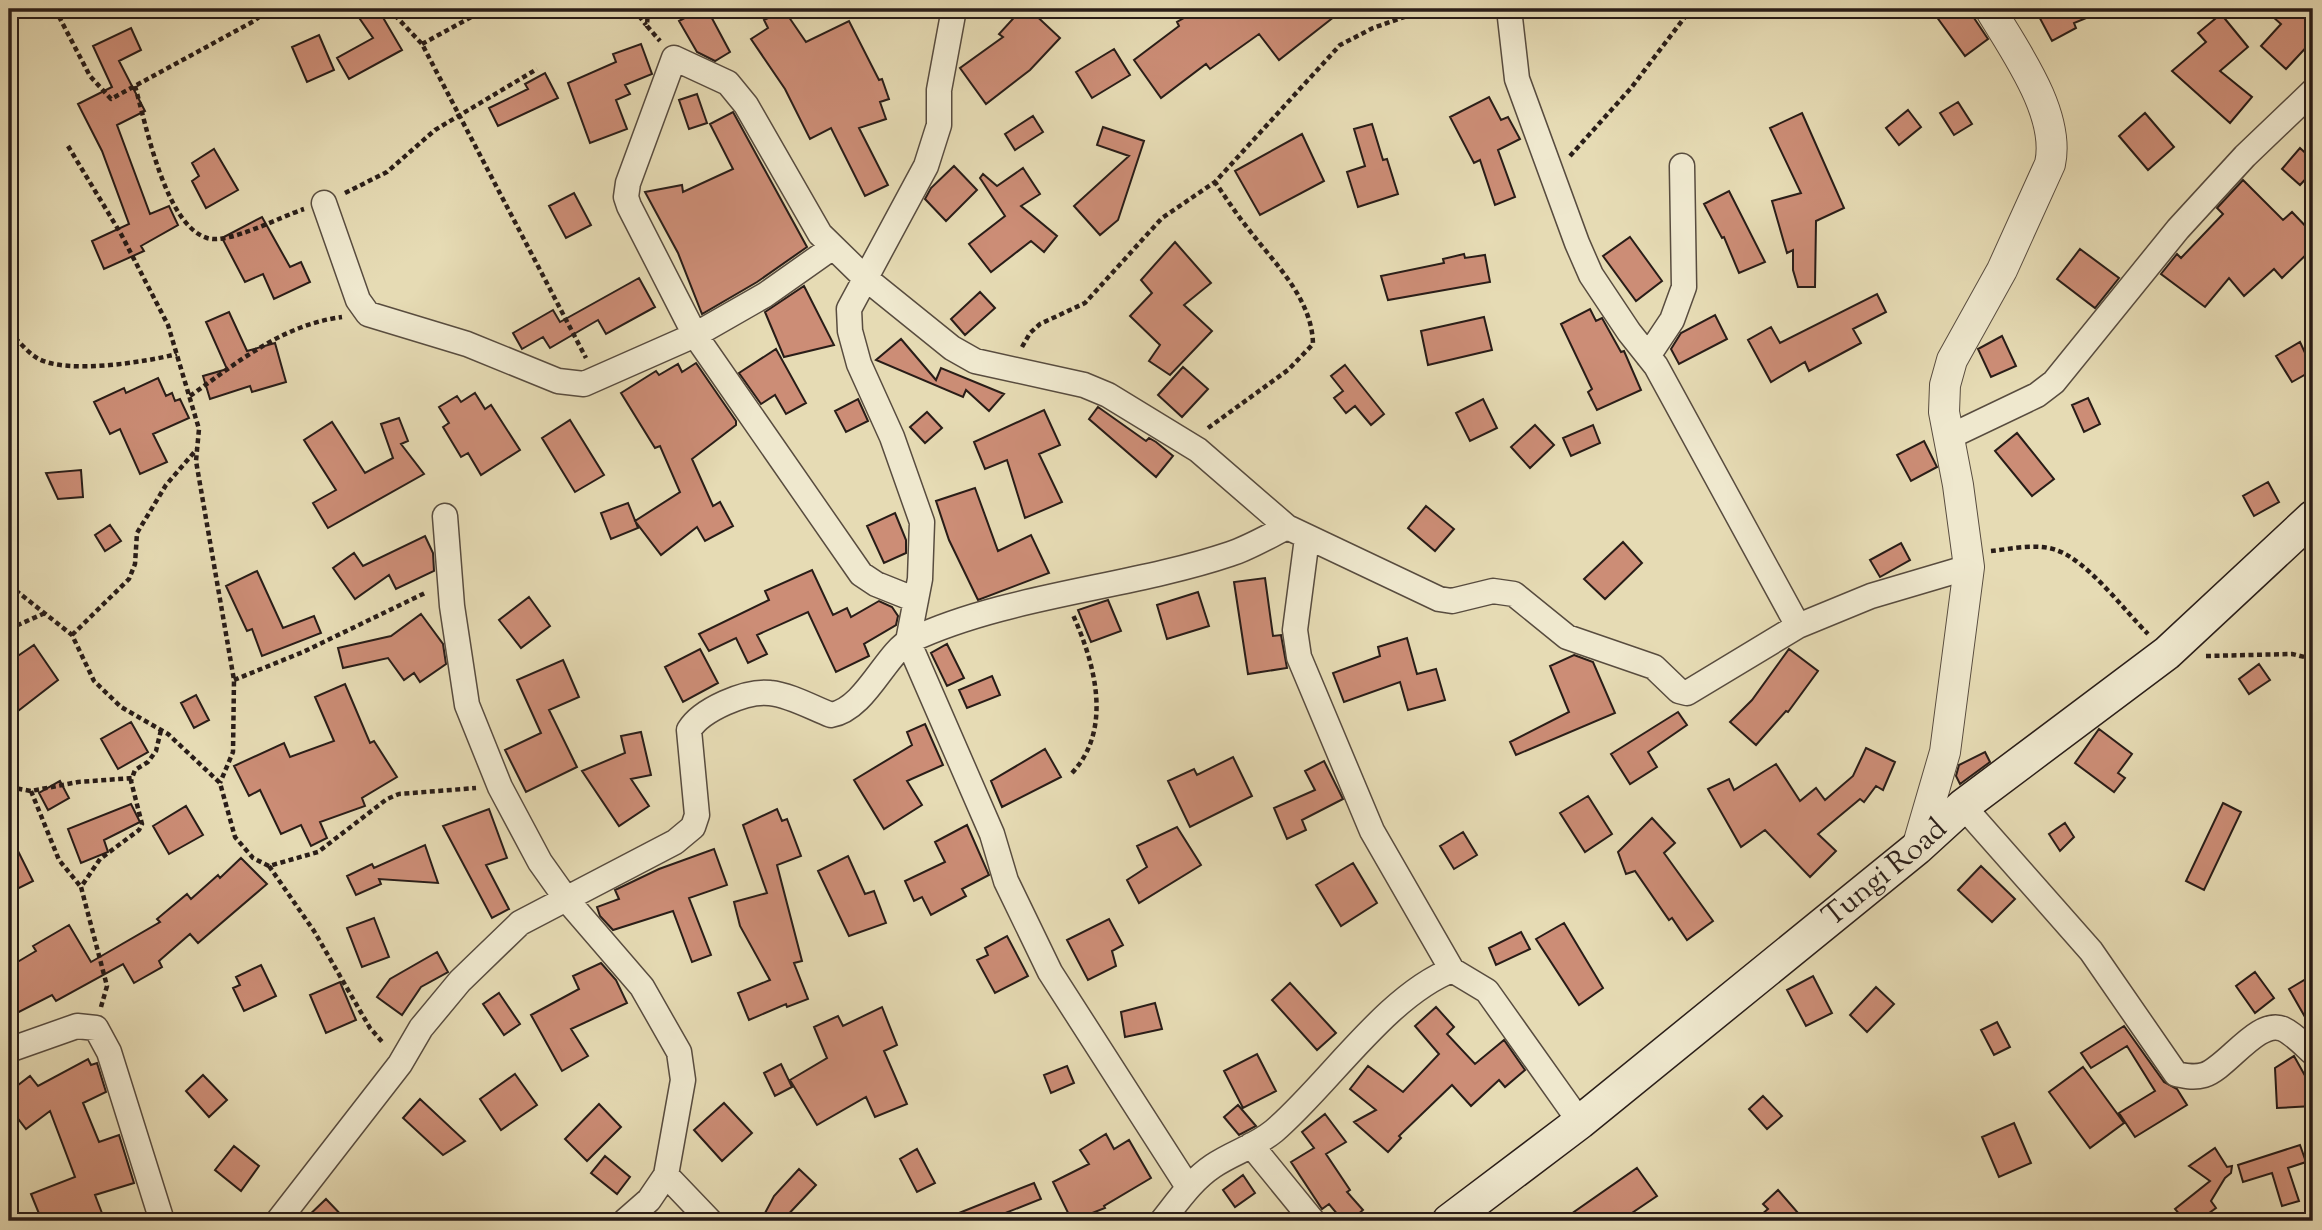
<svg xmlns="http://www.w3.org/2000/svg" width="2322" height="1230" font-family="'Sorts Mill Goudy',serif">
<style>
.building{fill:#cc8d76;stroke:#291d18;stroke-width:2}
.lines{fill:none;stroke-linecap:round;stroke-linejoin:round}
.minor-casing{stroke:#584c3f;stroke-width:27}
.tertiary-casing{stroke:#584c3f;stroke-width:32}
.secondary-casing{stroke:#291d18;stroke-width:36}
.path{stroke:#291d18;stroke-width:4.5;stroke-dasharray:5 3.5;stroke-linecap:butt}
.minor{stroke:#efe8ce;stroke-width:24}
.tertiary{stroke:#efe8ce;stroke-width:30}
.secondary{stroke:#efe8ce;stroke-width:33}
.labels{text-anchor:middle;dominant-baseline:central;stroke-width:7;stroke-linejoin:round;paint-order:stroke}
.street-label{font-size:30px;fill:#291d18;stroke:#efe8ce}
</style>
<rect width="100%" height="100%" fill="#e6dbb4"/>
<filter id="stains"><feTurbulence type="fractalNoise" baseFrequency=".00286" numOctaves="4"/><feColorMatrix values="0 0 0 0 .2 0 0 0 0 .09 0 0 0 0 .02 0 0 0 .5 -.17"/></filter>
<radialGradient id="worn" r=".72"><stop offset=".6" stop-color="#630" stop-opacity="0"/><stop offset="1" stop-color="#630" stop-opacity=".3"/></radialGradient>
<path class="building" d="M353,9H378L402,50L349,79L337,58L373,38Z
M701,9H707L730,52L715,61L697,52L679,21Z
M1022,9H1029L1060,38L1030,70L986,104L960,68L1003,37L999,34Z
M1200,9H1344L1279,60L1259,34L1210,69L1206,64L1161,98L1134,60L1179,26L1177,22Z
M1931,9H1968L1988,39L1965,56Z
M2035,9H2108L2074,23L2076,28L2052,41Z
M2264,9H2313V40L2286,69L2261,46L2281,24Z
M784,10L806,42L849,21L879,80L882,79L889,99L880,102L886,119L859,128L888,185L865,196L831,128L810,139L785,89L751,39L768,28L764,20Z
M2221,14L2248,47L2220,71L2252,97L2230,123L2172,71L2206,42L2198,33Z
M131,28L141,50L119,61L145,111L117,125L150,214L169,206L178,225L141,246L144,251L104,269L92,241L129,224L102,151L78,104L112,87L93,46Z
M319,35L334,70L307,82L292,47Z
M641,44L652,74L625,85L630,94L616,100L627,129L590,143L568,83L616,62L613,54Z
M1114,49L1130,75L1092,98L1076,72Z
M545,73L558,98L498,126L489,108L528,89L525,84Z
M697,94L707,123L689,129L679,100Z
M1489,97L1501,120L1508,117L1520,139L1498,150L1515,197L1495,205L1480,160L1474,163L1450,117Z
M1958,102L1972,124L1954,135L1940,113Z
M1908,110L1921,127L1899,145L1886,128Z
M733,112L807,247L757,282L702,314L678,253L645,192L682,185L683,192L733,169L710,124Z
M1802,113L1844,208L1816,221L1815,287H1798L1793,270V250L1787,253L1772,201L1801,193L1770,128Z
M2145,113L2174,147L2148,170L2119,136Z
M1033,116L1043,132L1015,150L1005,134Z
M1372,124L1383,160L1387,159L1398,194L1358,207L1347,172L1365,166L1354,129Z
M1103,127L1144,141L1118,220L1100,235L1074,206L1129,156L1097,145Z
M1302,134L1324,181L1260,215L1235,171Z
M2300,148L2313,160V171L2300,185L2282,169Z
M214,149L238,190L206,208L192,181L199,176L192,163Z
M954,166L977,190L946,221L925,199L931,188Z
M1023,168L1040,194L1021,206L1057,236L1044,252L1031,241L991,272L969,244L1005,216L980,178L983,174L997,186Z
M2243,180L2283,220L2292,212L2313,234V248L2282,278L2274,269L2244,296L2229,278L2205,307L2161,274L2177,254L2181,258L2223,214L2217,208Z
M1729,191L1765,262L1739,273L1724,237L1722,238L1704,204Z
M574,193L591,225L566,238L549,206Z
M262,217L290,267L301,262L310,282L274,299L263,274L245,282L222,238Z
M1630,237L1662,281L1636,301L1603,256Z
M1175,242L1211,283L1184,305L1212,331L1170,375L1149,361L1160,345L1130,316L1152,293L1141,280Z
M2080,249L2119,278L2095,308L2057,279Z
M1464,254L1465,258L1485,255L1490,282L1388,300L1381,276L1444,263L1443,259Z
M639,278L655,307L606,334L598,320L550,348L543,337L522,349L513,333L553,310L560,322Z
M804,286L834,345L784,357L765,312Z
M980,292L995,308L965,335L951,319Z
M1877,294L1886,312L1853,329L1861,343L1809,371L1805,362L1771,382L1748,340L1771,327L1780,343Z
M1590,309L1596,321L1602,318L1621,352L1624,351L1641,390L1597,410L1588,392L1592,389L1561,324Z
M229,312L247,351L275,343L286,382L252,392L250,386L210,399L203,376L227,369L206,322Z
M1715,315L1727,339L1679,364L1671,349L1681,333Z
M1484,317L1492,350L1428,365L1421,331Z
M2002,336L2016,366L1991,377L1978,349Z
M901,339L936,380L941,368L1004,394L989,411L966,390L963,397L876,360Z
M2300,342L2313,370L2292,382L2276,356Z
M776,349L806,403L786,414L775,395L761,404L739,373Z
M696,363L736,421V425L692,459L713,506L720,502L733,526L705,541L697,527L661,555L635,521L680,492L660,446L655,448L621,393L656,371L659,375L678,364L682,372Z
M1345,365L1384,414L1371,425L1355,406L1346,413L1334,398L1343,391L1331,376Z
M1183,367L1208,389L1182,417L1158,395Z
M158,378L166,396L172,393L175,401L180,399L189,418L153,434L167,462L140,474L120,429L110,434L94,402L124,388L126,393Z
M475,393L485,409L491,405L520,450L481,475L468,453L461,457L443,427L449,423L439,407L457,396L461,402Z
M2088,398L2100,424L2084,432L2072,405Z
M858,399L868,421L846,432L835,411Z
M1483,399L1497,428L1470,441L1456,413Z
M1098,407L1146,441L1149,438L1156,442L1173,456L1156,477L1089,419Z
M1044,410L1060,445L1039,454L1062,502L1025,518L1007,460L985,469L974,442Z
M927,412L942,428L925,443L910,427Z
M399,418L408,441L401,444L424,474L328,528L313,503L336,490L304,440L332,422L365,473L393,458L381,424Z
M570,420L604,475L575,492L542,438Z
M1535,425L1554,445L1530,468L1511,447Z
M1593,425L1600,443L1571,456L1563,438Z
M2017,433L2054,479L2032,496L1995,451Z
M1924,441L1937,467L1911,481L1897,455Z
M81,470L83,497L58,499L46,473Z
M2268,482L2279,502L2254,516L2243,496Z
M975,488L998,551L1031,535L1049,573L978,600L949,540L936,501Z
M628,503L638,528L611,539L601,513Z
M1426,506L1454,529L1435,551L1408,528Z
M895,513L906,540V553L884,563L867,526Z
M110,525L121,541L105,551L95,535Z
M425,536L433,553L434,571L396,589L389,575L355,599L333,568L354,553L363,566Z
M1623,542L1642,563L1605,599L1584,579Z
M1901,543L1910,560L1880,577L1870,560Z
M812,570L833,615L847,608L851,617L879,601L892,607L898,616L896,625L864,644L869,656L836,672L808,612L757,635L767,654L748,663L736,638L709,651L699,634L769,600L765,591Z
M257,571L283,628L314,616L321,633L262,656L252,629L247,631L226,586Z
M1265,578L1273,636L1281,635L1287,668L1248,674L1234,582Z
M1198,592L1209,626L1167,639L1157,605Z
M529,597L550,626L521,648L499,620Z
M1108,600L1121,631L1091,642L1078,610Z
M421,614L443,644L446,664L420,682L414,673L404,680L388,658L343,668L338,648L391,636Z
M1407,638L1417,674L1436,669L1445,700L1408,710L1400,682L1344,702L1333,673L1380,656L1378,647Z
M947,644L964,678L947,686L931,653Z
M34,645L58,680L9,718V662Z
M700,649L718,683L683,702L665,667Z
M1789,649L1818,671L1788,712L1786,711L1756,745L1730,722L1752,700Z
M1574,655L1593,662L1615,713L1516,755L1510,742L1569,712L1550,666Z
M563,660L579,697L549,710L577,767L526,792L505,750L541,733L517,680Z
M2259,664L2270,680L2249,694L2239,679Z
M992,676L1000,695L967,708L959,690Z
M345,684L370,743L374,741L397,777L362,798L365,806L320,822L327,838L311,846L301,825L281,834L260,790L249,796L234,766L284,743L290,757L334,741L315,697Z
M196,695L209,720L194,728L181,703Z
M1678,712L1687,725L1648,752L1657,767L1630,784L1611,754Z
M131,722L148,752L118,769L101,739Z
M925,724L943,765L907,781L922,805L884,829L854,780L912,745L907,732Z
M2099,729L2132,754L2118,773L2125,778L2114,792L2075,763Z
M641,732L651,775L631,779L649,806L619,826L582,771L625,753L621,736Z
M1866,748L1895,762L1883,790L1876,786L1864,802L1860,799L1818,834L1836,851L1810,877L1765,830L1741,847L1708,789L1729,779L1734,790L1776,764L1800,801L1816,788L1825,800L1853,776Z
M1045,749L1061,777L1002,807L991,781Z
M1985,752L1990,762L1960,784L1956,776L1959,765Z
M1233,757L1252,796L1190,827L1168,781L1194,769L1197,775Z
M1324,761L1343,799L1302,820L1306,830L1287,839L1274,808L1315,790L1305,771Z
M60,781L69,798L48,810L39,793Z
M1588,796L1612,834L1585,852L1560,813Z
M2223,803L2241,812L2204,890L2186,881Z
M131,804L140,822L104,840L108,852L81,863L68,829Z
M186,806L203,835L169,854L153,826Z
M489,809L507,858L486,865L509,909L492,918L443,826Z
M777,809L782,821L787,819L801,856L777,865L802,961L794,963L808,999L787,1007L786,1004L749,1020L738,993L770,980L740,926L734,902L767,893L743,825Z
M1652,818L1675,843L1664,853L1713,921L1687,940L1672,918L1669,920L1635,871L1626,874L1618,852Z
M2065,823L2074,837L2060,851L2049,834Z
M967,825L989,875L962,889L966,896L931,915L922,897L914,901L905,881L945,862L935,842Z
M1177,827L1201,865L1139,903L1127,880L1147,867L1137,846Z
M1463,832L1477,855L1454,869L1440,846Z
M9,833L33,881L9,893Z
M425,845L438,883L379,879L381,884L356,895L347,876L372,864L374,868Z
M714,849L727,885L689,898L711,955L692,962L673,911L613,930L600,916L597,907L619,899L615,890L659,869Z
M848,856L865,894L874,891L886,923L849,936L818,871Z
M241,858L267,884L198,943L190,934L159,961L162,967L134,983L123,964L56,1001L52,995L9,1017V967L36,951L33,946L69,925L91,962L160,922L157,919L187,894L191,899L218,875L220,878Z
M1353,863L1377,903L1341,926L1316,885Z
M1981,866L2015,899L1992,922L1958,890Z
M374,918L389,957L362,967L347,928Z
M1109,919L1123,945L1112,951L1116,966L1088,980L1067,940Z
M1564,923L1603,988L1579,1005L1536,939Z
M1521,932L1530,949L1496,965L1489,948Z
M1007,936L1028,976L995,993L977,960L988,955L985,948Z
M437,952L448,972L421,987L402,1015L377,997L390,979Z
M601,963L616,980L627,1003L571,1029L588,1056L562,1071L531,1015L579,989L573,976Z
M261,965L276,996L244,1011L233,988L240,985L236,977Z
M2255,972L2274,998L2255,1013L2236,986Z
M1813,976L1832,1013L1806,1026L1787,990Z
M2306,979L2313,994V1031L2289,989Z
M340,982L356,1020L326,1033L310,995Z
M1290,983L1336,1033L1317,1050L1272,1000Z
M1876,987L1894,1004L1867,1032L1850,1015Z
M499,993L520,1024L504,1035L483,1004Z
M1155,1003L1162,1029L1125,1037L1121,1012Z
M882,1007L897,1045L884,1051L907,1104L875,1117L866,1097L817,1125L790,1080L827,1058L814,1027L838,1016L843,1026Z
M1436,1007L1454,1027L1447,1034L1475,1064L1504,1040L1525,1070L1505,1087L1499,1080L1471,1106L1452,1085L1399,1136L1401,1138L1388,1152L1354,1122L1376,1110L1350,1089L1368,1066L1403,1092L1439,1054L1415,1026Z
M1997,1022L2010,1047L1994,1055L1981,1030Z
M2124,1026L2164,1082L2177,1089L2187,1105L2135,1137L2119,1113L2155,1091L2127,1046L2091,1068L2081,1053Z
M1257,1054L1276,1091L1243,1108L1224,1071Z
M2294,1056L2308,1081H2312L2313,1106L2277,1108L2275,1068Z
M88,1059L91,1065L97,1063L106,1092L83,1103L99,1142L119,1135L134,1183L95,1195L105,1221H42L31,1194L75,1177L50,1111L26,1129L9,1107V1092L30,1076L38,1086Z
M781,1064L792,1087L775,1096L764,1073Z
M1067,1066L1074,1083L1051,1093L1044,1075Z
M2083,1067L2124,1123L2090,1148L2049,1092Z
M515,1074L537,1105L501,1130L480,1099Z
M203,1075L227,1100L209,1117L186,1091Z
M1763,1096L1782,1116L1767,1129L1749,1109Z
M420,1099L465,1141L443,1155L403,1118Z
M724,1103L752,1133L722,1161L694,1130Z
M599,1104L621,1127L587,1161L565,1139Z
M1238,1105L1256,1126L1239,1135L1224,1117Z
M1325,1114L1346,1142L1326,1154L1350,1190L1347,1192L1363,1210L1350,1221H1343L1329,1204L1322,1209L1291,1162L1314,1148L1302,1132Z
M2014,1123L2031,1163L1999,1177L1982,1137Z
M1106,1134L1114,1149L1129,1140L1151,1178L1104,1206L1105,1208L1072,1221L1053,1182L1089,1164L1080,1150Z
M2300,1145L2306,1162L2288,1168L2299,1201L2282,1206L2272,1173L2243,1182L2238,1165Z
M234,1146L259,1166L241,1191L215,1170Z
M2215,1148L2227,1167L2232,1166L2231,1173L2225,1178L2211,1201L2216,1208L2198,1221H2185L2175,1209L2210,1181L2189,1166Z
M917,1149L935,1183L917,1192L900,1159Z
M605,1156L630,1177L617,1194L591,1173Z
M1637,1168L1657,1196L1620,1221H1561Z
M799,1169L816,1185L782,1221L764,1215L774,1196Z
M1243,1175L1255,1193L1235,1207L1223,1190Z
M1034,1183L1041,1199L985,1221H939Z
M1778,1190L1805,1221H1754L1768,1209L1763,1204Z
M326,1199L347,1221H303Z"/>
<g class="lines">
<defs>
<path id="minor" d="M954,9L939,90V125L926,166L849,309L850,331L859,364L892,437L922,522L920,579L908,641L992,834L1006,881L1050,972L1188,1187
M1509,9L1517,79L1577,243L1591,275L1629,332L1656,366L1798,626
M324,203L358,300L368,314L467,344L558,381L584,384L695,335L765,295L833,247
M1648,356L1672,320L1684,287L1682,166
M1949,437L2037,395L2054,382L2178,229L2245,156L2313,91
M445,516L452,606L467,705L500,787L540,862L567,900L642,987L679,1052L683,1080L666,1175L649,1200L625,1221
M1307,538L1295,630L1299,657L1372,831L1452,970
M916,600L876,584L861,574L695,335L629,206L626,197L628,183L674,58L728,83L746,105L820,234L864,277L952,348L975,361L1084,385L1108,395L1198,450L1287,527L1439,599L1452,601L1493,591L1514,594L1567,637L1654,667L1679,691L1687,693L1798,626L1871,596L1969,567
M1963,806L2091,951L2176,1074C2186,1076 2194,1078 2204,1075C2227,1068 2258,1018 2283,1029C2294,1034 2304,1045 2313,1053
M9,1050L77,1026L96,1028L109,1052L162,1221
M1251,1145L1313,1221
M666,1175L710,1221
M278,1221L400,1064L421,1028L460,981L520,923L675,842L693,827L697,815L689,730C701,710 746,690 770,693C790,695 813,708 831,715C866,709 886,652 911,640C1007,595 1129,588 1230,554C1249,548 1269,536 1287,527
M1162,1221C1178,1201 1192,1180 1213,1166C1232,1153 1256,1146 1274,1131C1328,1085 1386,996 1452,970L1487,991L1580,1122"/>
<path id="tertiary" d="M1917,848L1945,752L1969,567L1958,485L1944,412L1945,385L1952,360L2002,270L2050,164C2061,114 2015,51 1990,9"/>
<g id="secondary">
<path id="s1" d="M1449,1221L1580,1122L1917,848L1963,806L2167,653L2313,517"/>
</g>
</defs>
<use href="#minor" class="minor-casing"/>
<use href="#tertiary" class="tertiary-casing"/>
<use href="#secondary" class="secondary-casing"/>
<path class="path" d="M55,9L90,76L111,99L254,21L269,9
M389,9L422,44L586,358
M634,9L646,25
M648,9L647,26L660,41
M422,44L486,9
M135,86C146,124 165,225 207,238C228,245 282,216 304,209
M68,146L121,234L168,325L199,429L196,461L234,680L233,752L220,783
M1570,156L1631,88L1691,9
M345,193L387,172L435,130L537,69
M9,332C18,340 27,352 37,358C65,375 146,362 177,354
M1022,347L1030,333L1040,324L1085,303L1162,218L1215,182L1340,45L1373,28L1427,9
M190,396C238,362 282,325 342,317
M1208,428L1288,370L1313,344C1312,299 1276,265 1250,231C1237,215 1226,198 1215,182
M1991,551C2011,549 2037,543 2056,550C2087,560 2124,610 2148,634
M9,585L72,635L94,681L121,707L168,734L220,783L235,837L253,858L269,866L318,852L387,799L399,794L476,788
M9,629L45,613
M72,635L129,579L135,564L137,533L166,485L197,449
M2206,656L2292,654L2313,659
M234,680L303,652L427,592
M1072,773C1113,729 1095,664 1073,615
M9,787L31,791L78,782L132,778
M31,791L59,860L81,887
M269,866L314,931L370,1028L384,1044
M101,1007L107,986L81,887L100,859L139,830L142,824L131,781L135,770L148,762L156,751L161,730"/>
<use href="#minor" class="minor"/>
<use href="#tertiary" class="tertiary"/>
<use href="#secondary" class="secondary"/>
</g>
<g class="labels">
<g class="street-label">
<text stroke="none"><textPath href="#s1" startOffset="558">Tungi Road</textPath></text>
</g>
</g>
<rect width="2322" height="1230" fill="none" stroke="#e6dbb4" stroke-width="35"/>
<rect x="10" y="10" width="2301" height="1209" fill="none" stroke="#291d18" stroke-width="3.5"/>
<rect x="18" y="18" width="2287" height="1195" fill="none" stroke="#291d18" stroke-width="2"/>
<rect width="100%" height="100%" filter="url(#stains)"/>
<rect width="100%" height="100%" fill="url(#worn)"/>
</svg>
